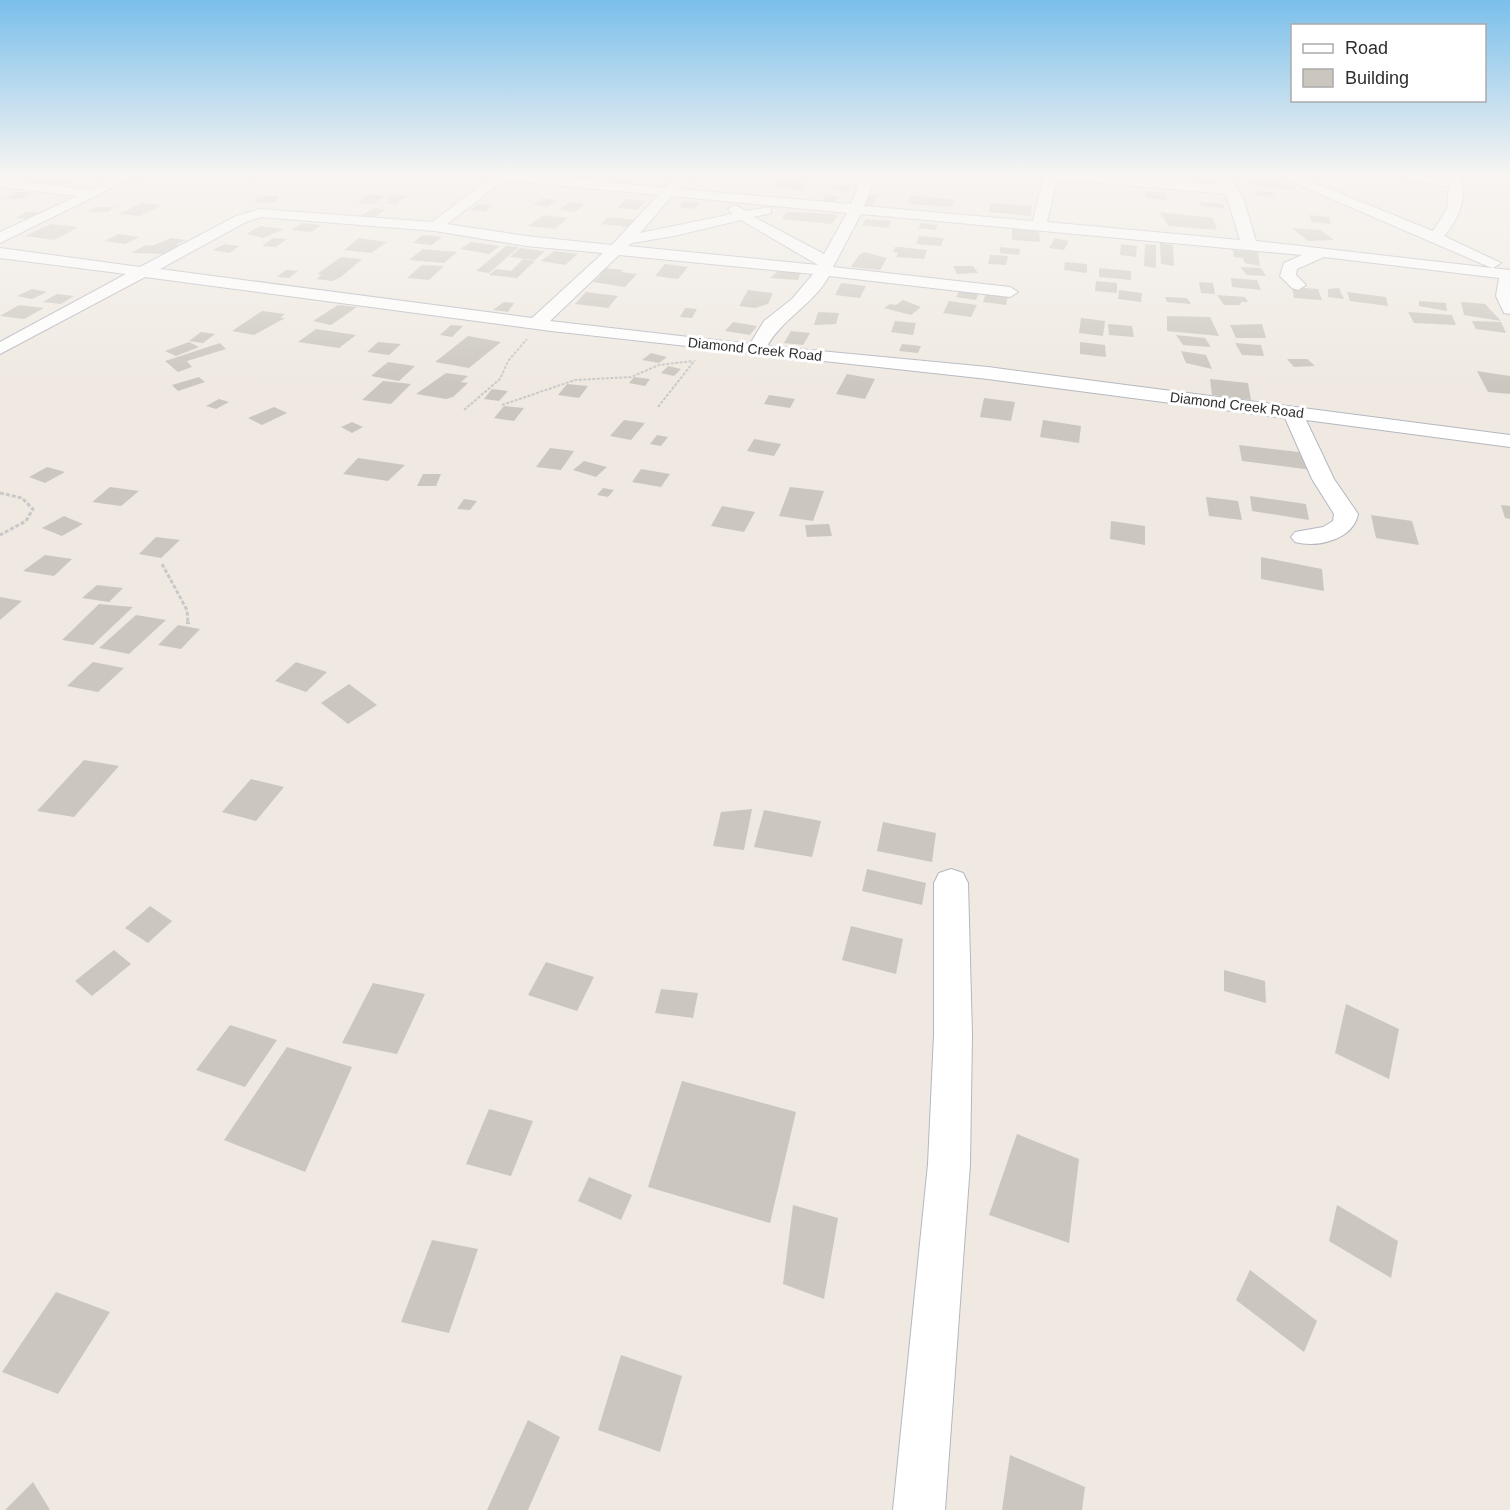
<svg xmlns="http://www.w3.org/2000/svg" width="1510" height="1510" font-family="Helvetica,sans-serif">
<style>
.building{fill:#cbc7bf}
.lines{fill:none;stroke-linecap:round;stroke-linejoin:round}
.street-casing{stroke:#b4b7c1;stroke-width:2}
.path-far2{stroke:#c9c9c9;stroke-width:2;stroke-dasharray:3 1.5;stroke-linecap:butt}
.path-far1{stroke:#c9c9c9;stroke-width:3;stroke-dasharray:4 2;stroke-linecap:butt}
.path{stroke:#c9c9c9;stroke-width:4;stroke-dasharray:4.5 3;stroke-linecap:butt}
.street{fill:#fff;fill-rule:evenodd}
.labels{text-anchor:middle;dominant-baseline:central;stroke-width:6;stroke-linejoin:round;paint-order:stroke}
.far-street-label{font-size:14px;fill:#2e2e2e;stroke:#fff}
</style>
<rect width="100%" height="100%" fill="#efe9e1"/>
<path class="building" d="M561,175H595L590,179Z
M56,179L73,181L63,185L46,184Z
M1253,180L1292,185L1297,191L1254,185Z
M781,181L805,183L801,190L776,188Z
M834,185L851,186L848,192L832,190Z
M1146,191L1166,193L1167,200L1146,198Z
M1253,191L1272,192L1275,197L1256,196Z
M16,192H33L21,199L3,198Z
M369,194L386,196L373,204L357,203Z
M865,194L877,195L871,210L858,209Z
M393,195L407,196L396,204L387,203L392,200L386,199Z
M826,195L839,196L834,203L821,202Z
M258,196H279L275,202L254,203Z
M910,196L931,197L954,200L952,207L908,204Z
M543,198L557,200L547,207L533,205Z
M626,199L646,201L637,210L617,208Z
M683,201L699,203L694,209L678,207Z
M576,202L584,205L575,212L559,210L568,203Z
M1198,202L1223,204L1224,208L1202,206Z
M141,203L162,205L140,216L119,214Z
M991,203L1032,206L1031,216L989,212Z
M478,204L493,205L485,212L470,210Z
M95,207H115L108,212H88Z
M373,208L386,209L375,217L361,216Z
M26,212L44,213L34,219L16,218Z
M786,212L815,213L838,215L832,224L782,219Z
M1159,212L1213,218L1217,230L1169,226Z
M543,215L568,218L555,229L528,226Z
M1309,215L1329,217L1331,224L1312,222Z
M608,217L635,220L629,227L601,224Z
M866,219L891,221L888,228L862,225Z
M303,223L322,225L311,232L291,230Z
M921,223L938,225L935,230L918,228Z
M51,224L79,227L54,240L25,236Z
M260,226L284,229L263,238L246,234Z
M1292,228L1320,230L1334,240L1308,241Z
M1012,229L1039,231L1040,242L1012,240Z
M119,234L140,237L125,244L104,241Z
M422,235L442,237L432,245L413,243Z
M919,236L944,238L941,246L916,244Z
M171,238L186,240L176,245L182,246L167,254L131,253L146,245L152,246Z
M273,238L287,239L276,247L262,246Z
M359,238L387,242L371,253L344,250Z
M1055,238L1069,241L1064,250L1049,248Z
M471,242L500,246L489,254L460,249Z
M1160,243L1173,245L1174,266L1161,264Z
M225,244L239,246L230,253L212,250Z
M1121,244L1137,246L1136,257L1120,255Z
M1145,244L1156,245V268L1144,266Z
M506,246L519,247L489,273L476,271Z
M895,247H900L927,250L924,259L896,257L898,253L893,252Z
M1000,247L1020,249L1019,255L1000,253Z
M520,248L545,251L535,260L510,257Z
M423,249L457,252L444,263L409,260Z
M1233,250L1258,252L1260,266L1245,263L1243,258L1234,257Z
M554,251L578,254L565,265L541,261Z
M864,252L887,258L880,270L851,267L859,255Z
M990,255L1008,256L1006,265L988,264Z
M341,257L362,259L341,277L332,281L316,279L322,275L317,274Z
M523,259L535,261L517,278L489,275L496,269L511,271Z
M1065,262L1087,264V273L1064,270Z
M665,264L688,267L678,279L655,276Z
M422,265L444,266L429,280L407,278Z
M953,266H973L978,273L957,274Z
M1240,267L1261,268L1266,276L1247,275Z
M603,268L623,270L621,272L637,274L625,287L593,282L601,275L596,274Z
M1099,268L1131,271V280L1099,277Z
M286,270L298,271L289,278L277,277Z
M779,270L801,272L798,280L770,278Z
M1231,278L1257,280L1261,290L1232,287Z
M1096,281L1117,283V293L1095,291Z
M1199,282L1213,283L1215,294L1201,293Z
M841,283L866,286L860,298L835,295Z
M1292,287L1318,289L1322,300L1294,298Z
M1339,288L1344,299L1328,297V289Z
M32,289L47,292L32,299L17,296Z
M748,290L773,293L768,304L755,308L739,306Z
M960,290L979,293L976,300L956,297Z
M1119,290L1142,293L1141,302L1118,299Z
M586,292L618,296L608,308L575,304Z
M1347,292L1386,297L1388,306L1350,301Z
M986,293L1008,296L1006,305L983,302Z
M57,294L74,296L61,304L43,302Z
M1217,295L1245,297L1248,302H1241L1240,305H1224Z
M1165,297L1187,298L1191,304L1167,302Z
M903,300L921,307L911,315L884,308L890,304L896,305Z
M949,301L977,305L971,317L943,313Z
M1419,301L1446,303L1447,311L1419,306Z
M504,302L514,303L508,312L493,310Z
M1461,302L1485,304L1501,321L1464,315Z
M19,305L44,308L24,319L0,316Z
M338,305L357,307L331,325L313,321Z
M685,308L697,309L692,318L680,317Z
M262,311L285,314L280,318H285L254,335L232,331Z
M818,312L839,313L836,324L814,325Z
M1408,312L1452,315L1456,325L1414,323Z
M1167,316L1210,317L1219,336L1167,331Z
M1081,318L1105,321L1103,336L1079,333Z
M895,321L916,323L913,335L891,332Z
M1472,321L1501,322L1506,333L1476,329Z
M733,322L757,326L750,335L725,331Z
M1108,324L1132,326L1134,337L1109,335Z
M1262,324L1266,338H1236L1230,325Z
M451,325L463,326L452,337L440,335Z
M316,329L356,335L339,348L298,342Z
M791,331L810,333L803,345L784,343Z
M201,332L215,334L203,343L189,341Z
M1176,335L1205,338L1211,347L1183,345Z
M468,336L501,342L469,368L435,362Z
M189,342L199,347L176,356L165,351Z
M378,342L401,344L389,355L367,352Z
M1080,342L1105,345L1106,357L1080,354Z
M220,343L226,349L187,361L192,367L178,372L165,361Z
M1235,343L1261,345L1264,356L1242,355Z
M902,344L921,346L918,353L899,351Z
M1181,351L1206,355L1212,369L1186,363Z
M651,353L667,357L659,363L642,360Z
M1287,359H1307L1315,366L1294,367Z
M388,362L415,366L399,381L371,376Z
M668,366L681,369L674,376L661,373Z
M1477,371L1510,376V394L1488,392Z
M446,373L468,376L461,382L468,383L453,397L446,399L416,394Z
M847,374L875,379L865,399L836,394Z
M199,377L205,382L178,391L172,385Z
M634,377L650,379L645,386L629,383Z
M1210,379L1248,383L1251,400L1212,395Z
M383,381L411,384L391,404L362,400Z
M567,384L588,386L579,398L558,395Z
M492,389L508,391L499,401L484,399Z
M769,395L795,399L790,408L764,404Z
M984,398L1015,402L1011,421L980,417Z
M219,399L229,402L216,409L206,406Z
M504,406L524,408L514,421L494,418Z
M274,407L287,413L262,425L248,418Z
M624,420L645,423L631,440L610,436Z
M1043,420L1081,426L1079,443L1040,437Z
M352,422L363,427L352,433L341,427Z
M657,435L668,437L661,446L650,444Z
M754,439L781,444L774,456L747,451Z
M1239,445L1307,453L1312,470L1242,461Z
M550,448L574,451L561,470L536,467Z
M358,458L405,465L388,481L343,474Z
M584,461L607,467L596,477L573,470Z
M47,467L65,472L45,483L29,477Z
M641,469L670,474L661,487L632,482Z
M423,474H441L436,486H417Z
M110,487L139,491L121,506L92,502Z
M790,487L824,491L813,521L779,516Z
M603,488L614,490L608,497L597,495Z
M1250,496L1306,504L1309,520L1252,511Z
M1206,497L1238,501L1242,520L1209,516Z
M464,499L477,501L470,510L457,509Z
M1501,505L1510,506V519L1505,518Z
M722,506L755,512L744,532L711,526Z
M1371,515L1412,521L1419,545L1376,538Z
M64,516L83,524L62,536L42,528Z
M1111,521L1145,526V545L1110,539Z
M829,524L832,536L807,537L805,525Z
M156,537L180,540L161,558L139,554Z
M45,555L72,559L54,576L23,571Z
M1261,557L1322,569L1324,591L1261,579Z
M97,585L123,588L109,602L82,598Z
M0,597L22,601L0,620Z
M99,604L133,607L93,645L62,640Z
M136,615L166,620L129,654L99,648Z
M178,625L200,629L181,649L158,645Z
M93,662L124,668L98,692L67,686Z
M296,662L327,672L306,692L275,681Z
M349,684L377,705L348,724L321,703Z
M84,760L119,766L74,817L37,811Z
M251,779L284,787L256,821L222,812Z
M752,809L744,850L713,846L721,812Z
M764,810L821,821L812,857L754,847Z
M883,822L936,833L932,862L877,851Z
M867,869L926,883L922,905L862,891Z
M150,906L172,921L148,943L125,928Z
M851,926L903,939L896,974L842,960Z
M114,950L131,964L92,996L75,981Z
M546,962L594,977L577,1011L528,995Z
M1224,970L1265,981L1266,1003L1224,991Z
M373,983L425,994L397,1054L342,1043Z
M661,989L698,993L693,1018L655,1013Z
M1346,1004L1399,1029L1389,1079L1335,1053Z
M230,1025L277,1040L245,1087L196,1070Z
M287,1047L352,1067L305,1172L224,1140Z
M682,1081L796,1112L770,1223L648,1187Z
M489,1109L533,1121L511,1176L466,1164Z
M1017,1134L1079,1159L1069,1243L989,1215Z
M589,1177L632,1195L621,1220L578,1201Z
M793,1205L838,1218L824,1299L783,1284Z
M1337,1205L1398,1241L1391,1278L1329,1241Z
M432,1240L478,1249L449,1333L401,1322Z
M1250,1270L1317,1321L1304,1352L1236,1300Z
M56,1292L110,1312L58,1394L2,1372Z
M621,1355L682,1376L660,1452L598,1430Z
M528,1420L560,1437L528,1510H487Z
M1010,1455L1085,1487L1082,1510H1002Z
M33,1482L50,1510H5Z"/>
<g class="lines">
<defs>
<path id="street" d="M121,175H138L0,243V232L77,196L0,187V179L91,190Z
M488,175H536L665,188L677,175H690L678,189L851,204L862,175H876L864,206L1033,221L1044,175H1105L1221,185L1220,175H1234L1233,181L1244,201L1256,241L1510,270V314L1504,313L1496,296L1499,278L1324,257L1297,269L1296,275L1306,285L1298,290L1292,288L1280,276L1284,263L1302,255L861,214L833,267L1010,287L1018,292L1010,297L829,276C814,304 783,318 767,346L988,367L1510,435V447L1306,420L1334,479L1358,514C1353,540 1317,548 1295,542L1291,537L1295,532L1323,527L1333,521L1334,514L1312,479L1285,418L988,379L551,331L145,277L0,354V342L126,274L0,258V248L140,267L236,216L260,209L432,222L490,178ZM1057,179L1226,194L1240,240L1047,222ZM504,180L658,195L612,245L526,236L447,224ZM672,196L847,213L824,254L754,217L771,213V207L746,211L735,205L728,209L732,214L640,233ZM261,217L435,231L526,246L603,253L532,318L160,269L246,222ZM741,220L818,265L628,246L632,243L674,236ZM619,255L813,274L792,299L764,321L750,344L550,321Z
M1276,175H1295L1433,231L1447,209L1449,187L1409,179L1403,175L1448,178L1447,175H1461C1466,199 1461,216 1444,236L1501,263L1493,268L1487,266Z
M951,869L963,873L968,883L972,1035L970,1164L945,1510H893L928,1164L934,1035V883L939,873Z"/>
</defs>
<use href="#street" class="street-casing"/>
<path class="path-far2" d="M502,405L575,380L631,377L659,365L693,361
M658,407L695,360
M464,410L500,379L508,361L527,339"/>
<path class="path-far1" d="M0,493L22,498L33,509L26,521L0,535
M162,564L187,610L188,623"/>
<path class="path" d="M188,622V624"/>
<use href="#street" class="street"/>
</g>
<linearGradient id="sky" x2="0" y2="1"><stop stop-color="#7abfeb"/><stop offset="0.45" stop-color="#f8f5f2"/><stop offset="1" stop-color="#f8f5f2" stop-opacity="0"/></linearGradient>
<rect width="1510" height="387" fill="url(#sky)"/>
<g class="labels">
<g class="far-street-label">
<text transform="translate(755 349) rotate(6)">Diamond Creek Road</text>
<text transform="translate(1237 405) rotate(7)">Diamond Creek Road</text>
</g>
</g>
<rect x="1291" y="24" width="195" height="78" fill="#ffffff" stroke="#ababab" stroke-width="1.5"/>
<rect x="1303" y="44" width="30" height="9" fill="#ffffff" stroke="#ababab" stroke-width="1.5"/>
<text x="1345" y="54" font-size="18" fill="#2e2e2e">Road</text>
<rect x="1303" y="69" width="30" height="18" fill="#cbc7bf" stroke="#ababab" stroke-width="1.5"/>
<text x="1345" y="84" font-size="18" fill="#2e2e2e">Building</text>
</svg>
